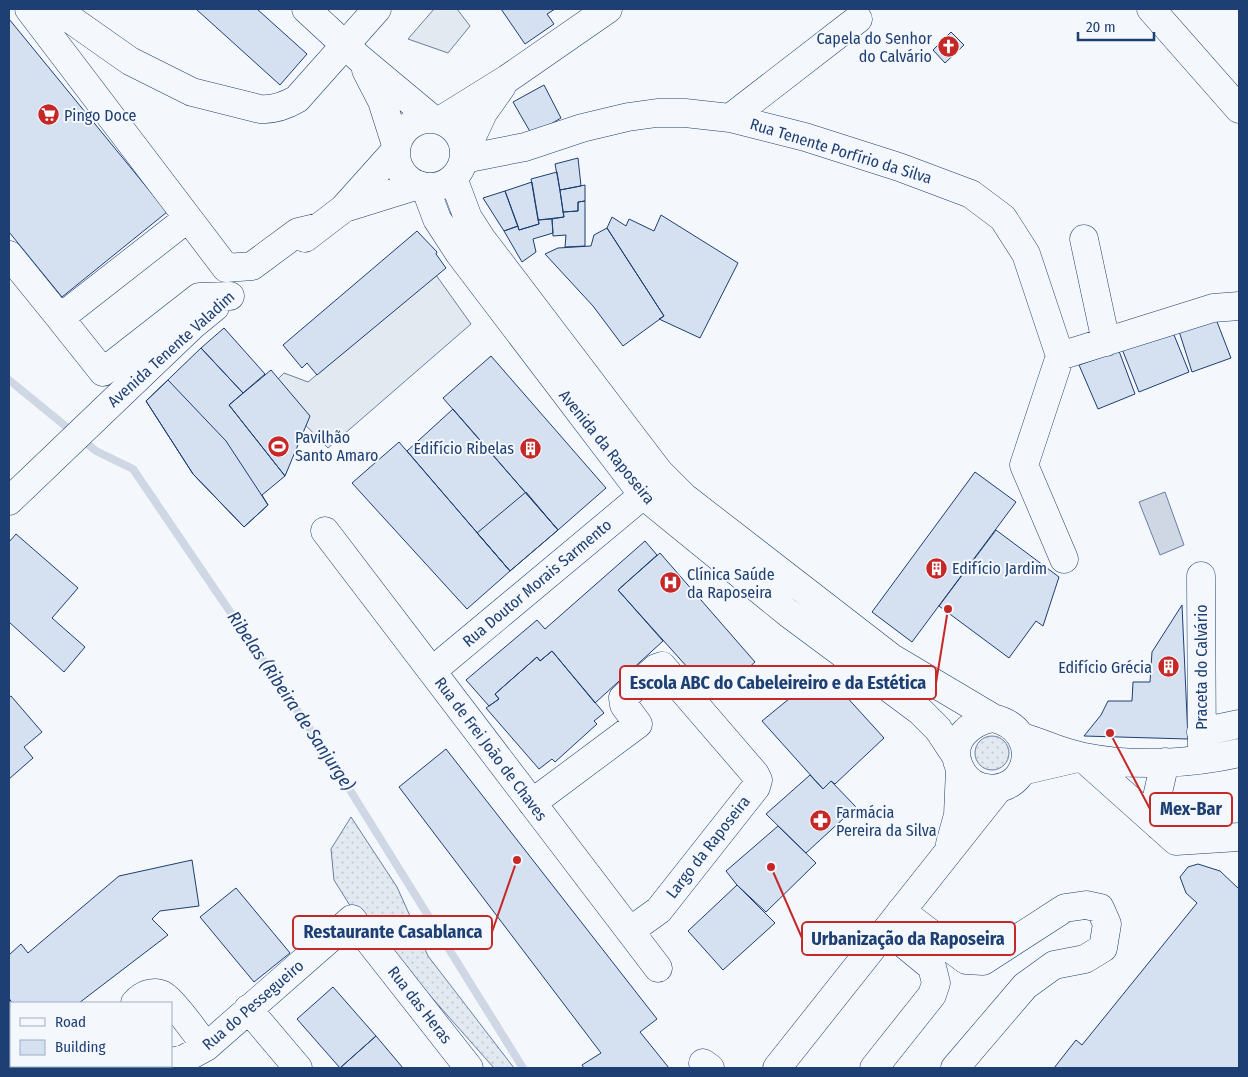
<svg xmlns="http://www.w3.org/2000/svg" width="1248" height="1077" font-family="'Fira Sans Condensed',sans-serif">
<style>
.grass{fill:url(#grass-dots);stroke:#687fa3}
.garden{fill:#e3e9f0;stroke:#687fa3}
.water{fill:#cfd7e4;stroke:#687fa3}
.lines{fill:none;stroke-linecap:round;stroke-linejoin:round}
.stream{stroke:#cfd7e4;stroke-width:8}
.building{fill:#d5e0f0;stroke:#1d3f73}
.minor-casing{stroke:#1d3f73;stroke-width:29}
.major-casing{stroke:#1d3f73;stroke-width:29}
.minor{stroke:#f4f7fb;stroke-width:28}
.major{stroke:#f4f7fb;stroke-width:28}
.labels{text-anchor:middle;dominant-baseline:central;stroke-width:4;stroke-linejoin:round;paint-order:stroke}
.poi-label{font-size:16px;fill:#1d3f73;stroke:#f4f7fb;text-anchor:start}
.street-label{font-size:16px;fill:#1d3f73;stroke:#f4f7fb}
.water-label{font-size:18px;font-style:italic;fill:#1d3f73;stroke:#f4f7fb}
.leader{fill:none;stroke:#c62828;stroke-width:2}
.callout-dot{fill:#c62828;stroke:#f4f7fb;stroke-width:2}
.callout{fill:#f4f7fb;stroke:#c62828;stroke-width:2}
.callout-label{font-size:18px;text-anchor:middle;font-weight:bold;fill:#1d3f73}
</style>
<defs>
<pattern id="grass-dots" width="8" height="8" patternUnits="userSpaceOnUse" patternTransform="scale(1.25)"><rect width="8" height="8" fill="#e3e9f0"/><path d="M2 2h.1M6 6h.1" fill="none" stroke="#c2c9d1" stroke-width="1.8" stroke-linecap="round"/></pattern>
</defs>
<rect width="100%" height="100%" fill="#f4f7fb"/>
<path class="grass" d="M975 753a17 17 0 1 1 34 0a17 17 0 1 1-34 0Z
M351,817L397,887L428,956L514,1068H494L349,904L334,880L331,849Z"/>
<path class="garden" d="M434,9H457L470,26L448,53L408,39Z
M436,275L471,324L328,448L269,388L284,373L308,382Z"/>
<path class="water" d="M1165,492L1184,545L1160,555L1139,502Z"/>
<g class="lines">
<path class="stream" d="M9,380L96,451L133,469L335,766L523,1068"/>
</g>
<path class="building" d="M196,9H257L307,54L280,85Z
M501,9H555L547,14L554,24L525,44Z
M9,19L167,212L62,297L9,232Z
M951,32L964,45L945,63L933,50Z
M544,85L561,118L532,135L513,102Z
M578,158L581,186L560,190L555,164Z
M557,172L564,217L538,220L531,179Z
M532,182L539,224L519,230L505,191Z
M585,185V201L578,202V211L563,212L560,190Z
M505,191L518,226L504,231L483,198Z
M585,201V246L565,247L566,235L553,236L552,219L564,217L563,212L578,211V202Z
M661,215L738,263L700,338L659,319L664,316L607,228L612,217L626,226L629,219L654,231Z
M552,219L553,233L533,239L536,252L522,262L504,231L518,226L519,230L539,224L538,220Z
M607,228L664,316L623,346L593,306L545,254L558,248L591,246L594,235Z
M417,231L437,252L436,254L446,268L317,375L307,363L302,368L283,345Z
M1214,314L1231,358L1192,372L1178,328Z
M224,328L265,374L243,393L201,348Z
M1172,330L1189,372L1139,392L1122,349Z
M201,348L243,393L229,405L285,476L262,495L268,505L244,527L193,474L146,401Z
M1119,351L1135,394L1098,409L1079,365Z
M491,356L606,488L558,530L443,398Z
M271,370L310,416L285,476L229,405Z
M168,380L226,441L268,505L244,527L193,474L146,401Z
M453,409L558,530L510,571L407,451Z
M399,442L510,571L467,609L352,483Z
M975,472L1016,502L912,642L872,612Z
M526,492L558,530L510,571L477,533Z
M996,530L1059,577L1043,626L1036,621L1009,658L939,606Z
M16,534L78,588L52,618L85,647L64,672L9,622V542Z
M645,541L657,555L618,590L663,641L595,703L552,651L540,661L537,657L495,694L499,699L489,706L466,680L537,620L545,629Z
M660,553L755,662L715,698L618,590Z
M1182,605L1188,739L1084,736L1101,715L1108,701H1132L1133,682H1150L1152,652Z
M552,651L604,713L594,721L597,724L555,762L552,759L539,769L486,708L499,699L495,694L537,657L540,661Z
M823,671L884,738L835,784L831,781L823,789L762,721Z
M11,696L42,732L24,747L33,758L9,779V697Z
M446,749L657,1019L640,1032L669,1068H584L582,1065L601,1053L399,787Z
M810,775L823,789L831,781L856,807L806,853L766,814Z
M778,826L816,863L766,912L737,885L726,871Z
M192,860L199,906L160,911L152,919L168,935L79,1003H12L9,998V955L21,944L28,953L119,876Z
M1198,864L1220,871L1239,889V1068H1054L1076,1040L1082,1045L1197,903L1186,893L1180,877L1188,867Z
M737,885L775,923L723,970L688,931Z
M236,888L290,953L254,982L200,917Z
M333,987L376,1036L340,1068L297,1019Z
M376,1036L403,1068H340Z"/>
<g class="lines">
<defs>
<path id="minor" d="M29,9L188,218
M56,9L130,61L192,92L260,109C274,110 285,106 297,99L377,9
M1151,9L1239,109
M730,118L858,19
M464,159L525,147L582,128L628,117L657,113H685L730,118L805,137L899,167L971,194L1003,218L1026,254L1060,356
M345,208L419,185
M305,238L343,209L395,151
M1084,239L1106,342
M9,255L60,318
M230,296L199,297L103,372L60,318L188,218L226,268L252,266L298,232L319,227
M1060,356L1024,465L1064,559
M1060,356L1213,308L1239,306
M9,501L193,325L215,307
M325,531L658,968
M1201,576L1202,759
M432,671L643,495
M1201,732L1239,724
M1022,737C1042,743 1063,753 1084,757C1134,767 1190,764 1239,753
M1082,757L1176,841L1239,837
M1022,771L1082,757
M532,803L638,724L624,705L623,698L656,668L662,666L755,774L758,780L756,787L659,910L630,931
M1159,826L1157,797L1165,762
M901,911L966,960L983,961L1065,908L1086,905L1100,908L1107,924L1103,948L1085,959L1054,965L1025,986L955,1068
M135,1003C142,995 153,990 163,995C171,998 199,1037 206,1047
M248,1009L298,1068
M171,1062L184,1059L206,1047L352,919L469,1068
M703,1063L710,1068
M108,1066V1068
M874,1068L932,995L936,983L932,967L887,930"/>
<path id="major" d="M306,9L359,58L431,118
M366,70L382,101L396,145
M396 153a34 34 0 1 1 68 0a34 34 0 1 1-68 0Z
M441,120L507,79L608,9
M464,154L483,113L502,86
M453,178L468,218L481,238L659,472L684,497L892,658L993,718C1047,731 1028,800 981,787C971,784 963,776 959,766C948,741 970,722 993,718
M425,187L437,219L459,253L643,495L788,613L920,711L938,729L956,756
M950,844L958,815L960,769
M777,1068L999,788"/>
</defs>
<use href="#minor" class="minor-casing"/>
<use href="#major" class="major-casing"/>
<use href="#minor" class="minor"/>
<use href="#major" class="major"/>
</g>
<defs>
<symbol id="church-disc" viewBox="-11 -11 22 22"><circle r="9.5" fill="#c62828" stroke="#f4f7fb"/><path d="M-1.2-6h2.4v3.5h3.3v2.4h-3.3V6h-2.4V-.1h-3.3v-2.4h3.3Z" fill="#fff"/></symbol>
<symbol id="supermarket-disc" viewBox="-11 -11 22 22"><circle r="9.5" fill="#c62828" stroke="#f4f7fb"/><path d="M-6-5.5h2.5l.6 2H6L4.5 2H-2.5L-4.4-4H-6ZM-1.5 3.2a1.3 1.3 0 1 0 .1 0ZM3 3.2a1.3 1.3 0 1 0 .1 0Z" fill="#fff"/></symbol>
<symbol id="stadium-disc" viewBox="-11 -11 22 22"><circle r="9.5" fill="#c62828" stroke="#f4f7fb"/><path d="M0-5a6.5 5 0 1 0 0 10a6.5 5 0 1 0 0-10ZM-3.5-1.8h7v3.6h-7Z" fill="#fff"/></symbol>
<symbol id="building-disc" viewBox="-11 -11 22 22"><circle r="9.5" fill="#c62828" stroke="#f4f7fb"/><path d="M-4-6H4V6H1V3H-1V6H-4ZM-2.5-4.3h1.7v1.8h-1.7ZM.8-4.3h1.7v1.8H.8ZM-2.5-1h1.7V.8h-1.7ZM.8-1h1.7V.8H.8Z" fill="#fff"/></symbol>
<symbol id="hospital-disc" viewBox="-11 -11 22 22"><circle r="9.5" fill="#c62828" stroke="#f4f7fb"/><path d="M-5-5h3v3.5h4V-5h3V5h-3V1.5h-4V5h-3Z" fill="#fff"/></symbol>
<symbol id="pharmacy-disc" viewBox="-11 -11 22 22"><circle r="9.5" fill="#c62828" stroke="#f4f7fb"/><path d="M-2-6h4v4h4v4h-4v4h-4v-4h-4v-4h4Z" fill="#fff"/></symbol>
</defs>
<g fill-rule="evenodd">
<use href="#church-disc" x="936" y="34" width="25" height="25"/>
<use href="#supermarket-disc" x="36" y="102" width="25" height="25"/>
<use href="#stadium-disc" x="266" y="434" width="25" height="25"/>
<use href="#building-disc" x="518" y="436" width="25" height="25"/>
<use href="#building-disc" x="924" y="556" width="25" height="25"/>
<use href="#hospital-disc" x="658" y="570" width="25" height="25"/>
<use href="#building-disc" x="1156" y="654" width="25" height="25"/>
<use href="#pharmacy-disc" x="808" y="808" width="25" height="25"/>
</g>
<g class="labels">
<g class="poi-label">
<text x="932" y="38" text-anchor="end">Capela do Senhor<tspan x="932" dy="18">do Calvário</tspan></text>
<text x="64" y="115">Pingo Doce</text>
<text x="295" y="437">Pavilhão<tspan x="295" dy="18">Santo Amaro</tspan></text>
<text x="514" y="448" text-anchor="end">Edifício Ribelas</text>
<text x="952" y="568">Edifício Jardim</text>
<text x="687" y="574">Clínica Saúde<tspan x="687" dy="18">da Raposeira</tspan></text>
<text x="1152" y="667" text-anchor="end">Edifício Grécia</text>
<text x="836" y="812">Farmácia<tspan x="836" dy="18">Pereira da Silva</tspan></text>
</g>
<g class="street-label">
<text transform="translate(841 151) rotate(17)">Rua Tenente Porfírio da Silva</text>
<text transform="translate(171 349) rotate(-42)">Avenida Tenente Valadim</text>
<text transform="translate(607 447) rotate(51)">Avenida da Raposeira</text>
<text transform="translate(537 583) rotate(-40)">Rua Doutor Morais Sarmento</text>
<text transform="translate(1201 667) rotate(-90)">Praceta do Calvário</text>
<text transform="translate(491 749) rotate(53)">Rua de Frei João de Chaves</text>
<text transform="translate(708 847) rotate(-52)">Largo da Raposeira</text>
<text transform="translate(253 1005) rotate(-41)">Rua do Pessegueiro</text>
<text transform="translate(420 1005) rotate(52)">Rua das Heras</text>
</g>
<g class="water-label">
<text transform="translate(291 701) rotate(56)">Ribelas (Ribeira de Sanjurge)</text>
</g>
</g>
<path class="leader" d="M948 609L936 683M1110 733L1150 809M517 860L492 932M771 867L802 938"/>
<g class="callout-dot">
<circle cx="948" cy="609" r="5"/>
<circle cx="1110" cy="733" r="5"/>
<circle cx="517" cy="860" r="5"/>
<circle cx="771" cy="867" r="5"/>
</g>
<g class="callout">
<rect x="620" y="666" width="316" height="33" rx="5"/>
<rect x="1150" y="793" width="82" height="33" rx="5"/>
<rect x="293" y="916" width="199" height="33" rx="5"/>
<rect x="802" y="922" width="213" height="33" rx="5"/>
</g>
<g class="callout-label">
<text x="778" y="689">Escola ABC do Cabeleireiro e da Estética</text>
<text x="1191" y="815">Mex-Bar</text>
<text x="393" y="938">Restaurante Casablanca</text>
<text x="908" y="945">Urbanização da Raposeira</text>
</g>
<rect width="1248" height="1077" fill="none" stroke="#1d3f73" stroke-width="20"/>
<rect x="10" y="1002" width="162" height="65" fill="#f4f7fb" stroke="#9eadc5"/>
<rect x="20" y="1018" width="25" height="8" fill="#f4f7fb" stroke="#9eadc5"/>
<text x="55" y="1027" font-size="15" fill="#1d3f73">Road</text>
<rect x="20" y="1040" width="25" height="15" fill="#d5e0f0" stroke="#9eadc5"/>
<text x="55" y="1052" font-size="15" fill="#1d3f73">Building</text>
<path d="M1078 32v8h76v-8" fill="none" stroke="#1d3f73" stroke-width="2.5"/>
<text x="1086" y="32" font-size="15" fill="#1d3f73" stroke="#f4f7fb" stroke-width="4" paint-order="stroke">20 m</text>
</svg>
